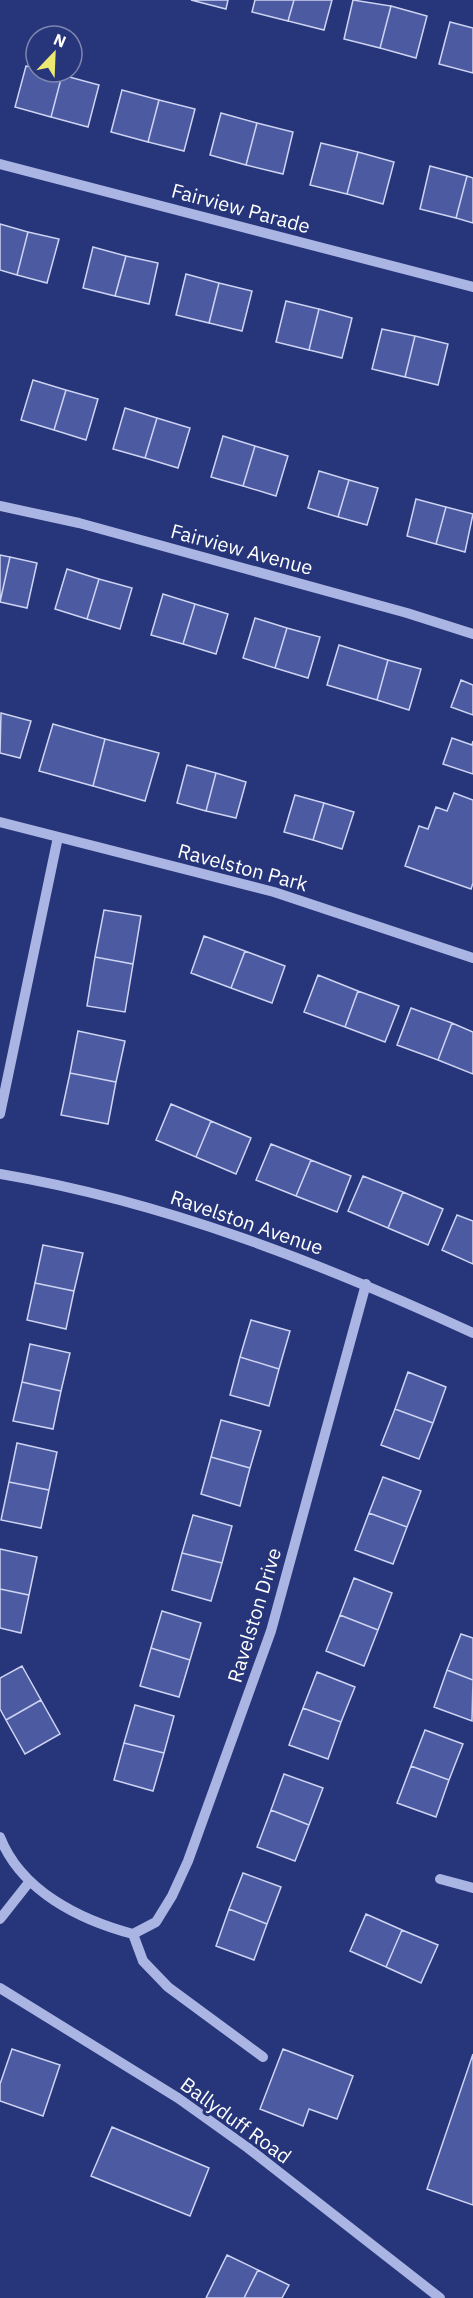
<svg xmlns="http://www.w3.org/2000/svg" width="473" height="2298" font-family="'IBM Plex Sans',sans-serif">
<style>
.building{fill:#4c5ba1;stroke:#cdd4f3;stroke-width:1.5}
.lines{fill:none;stroke-linecap:round;stroke-linejoin:round}
.minor{stroke:#abb5e3;stroke-width:10}
.labels{text-anchor:middle;dominant-baseline:central;stroke-width:6;stroke-linejoin:round;paint-order:stroke}
.street-label{font-size:20px;fill:#fff;stroke:#27357a}
</style>
<rect width="100%" height="100%" fill="#27357a"/>
<path class="building" d="M191,0H228L226,9Z
M255,0H294L288,21L252,12Z
M294,0H332L324,30L288,21Z
M353,0L391,6L380,48L344,39Z
M391,6L427,16L416,58L380,48Z
M450,22L473,28V73L439,64Z
M26,66L36,68V72L62,75L51,117L15,107Z
M62,75L99,85L88,127L51,117Z
M122,90L159,100L148,142L111,132Z
M159,100L195,109L184,151L148,142Z
M221,113L257,123L246,165L210,155Z
M257,123L293,132L283,174L246,165Z
M321,143L358,152L347,194L310,185Z
M358,152L394,162L383,204L347,194Z
M430,166L467,176L456,218L420,209Z
M467,176L473,178V223L456,218Z
M0,224L28,232L17,275L0,270Z
M28,232L59,239L47,283L17,275Z
M93,247L126,256L115,296L83,288Z
M126,256L158,263L149,304L115,296Z
M186,274L219,283L209,323L176,315Z
M219,283L252,291L242,331L209,323Z
M286,301L319,309L309,350L276,342Z
M319,309L352,318L342,358L309,350Z
M382,329L415,336L405,377L372,369Z
M415,336L448,344L438,385L405,377Z
M33,380L66,390L54,430L21,420Z
M66,390L98,399L86,440L54,430Z
M125,408L157,418L145,458L113,449Z
M157,418L190,428L178,468L145,458Z
M223,436L255,446L243,486L211,477Z
M255,446L288,456L276,496L243,486Z
M319,471L349,480L338,517L308,508Z
M349,480L378,488L367,525L338,517Z
M416,499L446,507L436,544L407,536Z
M446,507L473,514L465,552L436,544Z
M0,555L10,557L0,602Z
M10,557L37,563L27,608L0,602Z
M67,569L99,579L87,619L55,609Z
M99,579L132,588L120,629L87,619Z
M163,594L195,604L183,644L151,635Z
M195,604L228,614L216,654L183,644Z
M255,618L287,628L275,668L243,658Z
M287,628L320,637L308,678L275,668Z
M339,645L388,660L377,700L327,685Z
M388,660L421,669L409,710L377,700Z
M461,680L473,685V715L451,707Z
M1,713L31,721L20,758L0,753Z
M53,724L105,739L93,786L39,771Z
M452,738L472,745L473,741V774L443,764Z
M105,739L159,753L145,801L93,786Z
M187,765L216,773L206,811L177,803Z
M216,773L246,782L236,818L206,811Z
M454,793L473,800V883L471,889L405,866L419,826L428,829L436,807L447,811Z
M295,795L324,803L313,840L284,832Z
M324,803L354,812L342,849L313,840Z
M104,910L141,916L133,964L95,957Z
M204,936L245,951L231,988L191,973Z
M245,951L285,966L272,1003L231,988Z
M95,957L133,964L125,1012L87,1006Z
M318,975L358,991L345,1027L304,1012Z
M358,991L399,1006L385,1042L345,1027Z
M411,1008L452,1023L438,1060L397,1045Z
M452,1023L473,1032V1074L438,1060Z
M78,1031L125,1041L116,1082L70,1073Z
M70,1073L116,1082L108,1124L61,1115Z
M171,1104L211,1121L196,1157L156,1140Z
M211,1121L251,1138L236,1174L196,1157Z
M271,1144L311,1160L296,1196L256,1180Z
M311,1160L351,1176L337,1212L296,1196Z
M363,1176L403,1192L388,1228L348,1211Z
M403,1192L443,1209L428,1245L388,1228Z
M457,1215L473,1221V1264L442,1250Z
M43,1245L83,1253L74,1291L35,1283Z
M35,1283L74,1291L66,1329L27,1320Z
M251,1320L290,1331L279,1369L240,1357Z
M30,1344L70,1353L61,1391L22,1382Z
M240,1357L279,1369L269,1406L230,1395Z
M408,1372L446,1387L433,1423L395,1409Z
M22,1382L61,1391L53,1429L13,1421Z
M395,1409L433,1423L419,1459L381,1445Z
M221,1420L261,1431L250,1468L211,1457Z
M17,1443L57,1452L49,1490L9,1482Z
M211,1457L250,1468L240,1506L201,1494Z
M383,1477L421,1491L407,1527L369,1513Z
M9,1482L49,1490L41,1528L1,1520Z
M369,1513L407,1527L393,1564L355,1550Z
M193,1515L232,1526L222,1563L182,1553Z
M0,1549L37,1557L29,1595L0,1589Z
M182,1553L222,1563L211,1601L172,1590Z
M354,1578L392,1593L378,1630L340,1615Z
M0,1589L29,1595L21,1633L0,1628Z
M162,1611L201,1623L190,1660L151,1648Z
M340,1615L378,1630L364,1666L326,1651Z
M461,1634L473,1638V1680L447,1670Z
M151,1648L190,1660L179,1697L140,1686Z
M22,1666L41,1700L6,1720L0,1709V1678Z
M447,1670L473,1680L472,1721L434,1707Z
M317,1672L355,1687L341,1722L303,1708Z
M41,1700L60,1734L25,1754L6,1720Z
M135,1705L174,1716L164,1753L124,1743Z
M303,1708L341,1722L328,1759L289,1745Z
M425,1730L463,1744L449,1780L411,1766Z
M124,1743L164,1753L153,1791L114,1780Z
M411,1766L449,1780L436,1817L397,1803Z
M284,1774L323,1788L309,1825L271,1810Z
M271,1810L309,1825L295,1861L257,1847Z
M243,1873L281,1887L267,1924L229,1909Z
M229,1909L267,1924L254,1960L216,1946Z
M366,1914L402,1930L386,1967L350,1951Z
M402,1930L438,1945L421,1983L386,1967Z
M12,2049L60,2065L43,2116L0,2101V2084Z
M283,2049L353,2076L337,2119L309,2109L303,2126L260,2109Z
M473,2054V2205L427,2189Z
M112,2127L209,2168L190,2216L91,2176Z
M227,2255L258,2270L244,2298H206Z
M258,2270L289,2285L282,2298H244Z"/>
<g class="lines">
<path class="minor" d="M0,164L473,287
M0,506L79,523L407,613L473,634
M0,822L274,892L473,958
M0,1114L58,837
M0,1174C166,1202 321,1263 473,1333
M0,1837C21,1891 80,1920 133,1934
M440,1879L473,1888
M0,1919L30,1881
M133,1934L156,1922L172,1896L188,1861L271,1631L366,1284
M133,1934L143,1961L168,1987L263,2057
M0,1988L178,2098L248,2148L440,2298"/>
</g>
<g class="labels">
<g class="street-label">
<text transform="translate(241 208) rotate(15)">Fairview Parade</text>
<text transform="translate(242 549) rotate(15)">Fairview Avenue</text>
<text transform="translate(243 867) rotate(15)">Ravelston Park</text>
<text transform="translate(247 1222) rotate(19)">Ravelston Avenue</text>
<text transform="translate(254 1615) rotate(-73)">Ravelston Drive</text>
<text transform="translate(236 2120) rotate(36)">Ballyduff Road</text>
</g>
</g>
<g transform="translate(54 54) rotate(23)"><circle r="28" fill="#27357a" stroke="#7d86af" stroke-width="1.5"/>
<path d="M0-4.5L10 22L0 15L-10 22Z" fill="#ebe971"/>
<text y="-9" font-size="16" font-weight="bold" text-anchor="middle" fill="#ffffff">N</text>
</g>
</svg>
